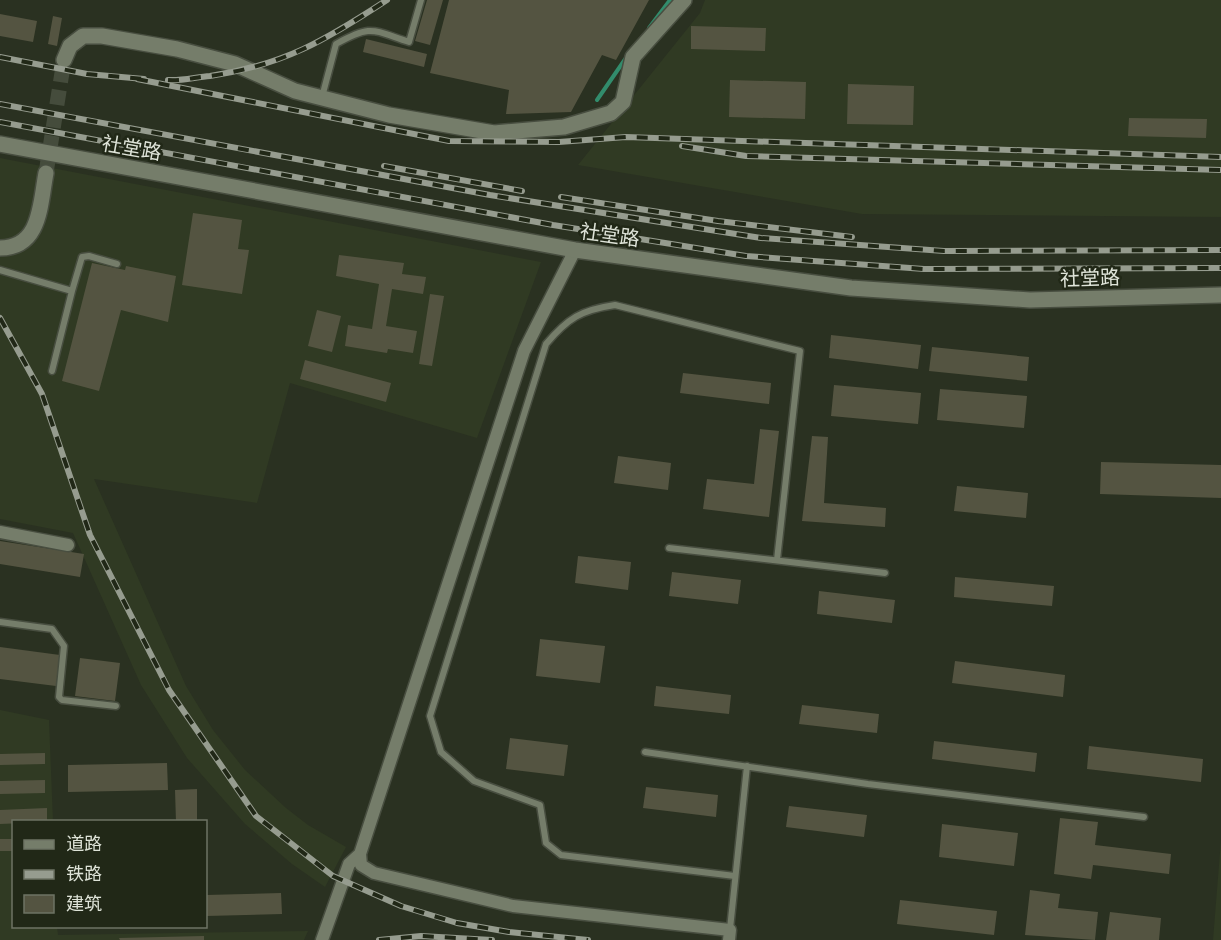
<svg xmlns="http://www.w3.org/2000/svg" width="1221" height="940" font-family="'Exo 2','Noto Sans SC',sans-serif">
<style>
.built{fill:#303a23}
.lines{fill:none;stroke-linecap:round;stroke-linejoin:round}
.stream{stroke:#328c6c;stroke-width:4}
.building{fill:#545441}
.secondary-tunnel{stroke:#454c3c;stroke-width:15;stroke-dasharray:15 8;stroke-linecap:butt}
.lane-casing{stroke:#484e40;stroke-width:9}
.street-casing{stroke:#484e40;stroke-width:15}
.secondary-casing{stroke:#484e40;stroke-width:18}
.lane{stroke:#757d6a;stroke-width:6}
.street{stroke:#757d6a;stroke-width:12}
.secondary{stroke:#757d6a;stroke-width:15}
.rail-casing{stroke:#969c8f;stroke-width:6}
.rail{stroke:#212817;stroke-width:4;stroke-dasharray:11;stroke-linecap:butt}
.labels{text-anchor:middle;dominant-baseline:central;stroke-width:5;stroke-linejoin:round;paint-order:stroke}
.street-label{font-size:20px;fill:#dee3d8;stroke:#212817}
</style>
<rect width="100%" height="100%" fill="#2a3121"/>
<path class="built" d="M705,0H1221V217L862,214L578,165L700,13Z
M0,158L541,262L477,438L290,383L257,503L94,479L186,686L213,730L245,770L286,808L308,825L346,847L325,887L292,864L245,824L187,758L141,685L73,533L0,519Z
M0,710L49,720L53,821L14,822V926L57,927L58,935L308,931L304,940H0Z
M1221,840V940H1213Z"/>
<g class="lines">
<path class="stream" d="M649,28L670,0
M597,100L628,55"/>
</g>
<path class="building" d="M427,0H443L430,45L415,41Z
M449,0H649L616,60L602,55L571,112L506,114L509,90L430,73Z
M0,14L37,21L33,42L0,36Z
M53,16L62,18L57,46L48,44Z
M691,26L766,28L765,51L691,49Z
M366,39L427,54L424,67L363,52Z
M730,80L806,82L805,119L729,117Z
M848,84L914,86L913,125L847,124Z
M1129,118L1207,119L1206,138L1128,136Z
M193,213L242,220L238,249L249,250L242,294L182,285Z
M339,255L404,263L402,274L426,277L423,294L392,289L386,326L417,331L413,353L388,349L387,353L345,346L348,325L372,329L379,284L336,276Z
M92,263L125,270L126,266L176,276L168,322L121,310L99,391L62,381Z
M430,294L444,296L432,366L419,364Z
M317,310L341,316L332,352L308,346Z
M831,335L921,345L918,369L829,358Z
M932,347L1029,357L1027,381L929,371Z
M305,360L391,383L386,402L300,379Z
M683,373L771,383L769,404L680,393Z
M834,385L921,393L918,424L831,416Z
M940,389L1027,396L1024,428L937,420Z
M760,429L779,431L769,517L703,509L707,479L754,484Z
M812,436L828,437L824,503L886,508L885,527L802,521Z
M618,456L671,463L668,490L614,483Z
M1101,462L1221,465V498L1100,494Z
M957,486L1028,493L1026,518L954,511Z
M0,541L84,554L80,577L0,564Z
M578,556L631,562L628,590L575,583Z
M672,572L741,580L738,604L669,596Z
M955,577L1054,586L1052,606L954,597Z
M819,591L895,600L892,623L817,614Z
M540,639L605,646L600,683L536,676Z
M0,647L60,655L56,686L0,679Z
M80,658L120,663L115,701L75,696Z
M955,661L1065,675L1063,697L952,683Z
M656,686L731,695L729,714L654,706Z
M802,705L879,714L877,733L799,724Z
M510,738L568,745L564,776L506,769Z
M934,741L1037,753L1035,772L932,759Z
M1089,746L1203,759L1201,782L1087,769Z
M45,753V764L0,765V754Z
M167,763L168,790L68,792V765Z
M45,780V793L0,794V781Z
M646,787L718,795L716,817L643,808Z
M197,789V822H176L175,790Z
M789,806L867,815L864,837L786,827Z
M47,808V822L0,824V810Z
M1060,818L1098,822L1095,845L1171,854L1169,874L1093,865L1091,879L1054,874Z
M942,824L1018,833L1014,866L939,857Z
M0,839H14V851H0Z
M1030,890L1060,894L1058,908L1098,912L1095,940L1025,935Z
M281,893L282,914L206,916V895Z
M900,900L997,911L994,935L897,924Z
M1110,912L1161,918L1159,940H1106Z
M204,936V940H120L119,938Z"/>
<g class="lines">
<path class="secondary-tunnel" d="M46,173L64,60"/>
<defs>
<path id="lane" d="M322,97L336,44C372,24 372,30 409,42L421,0
M0,270L72,291L52,371
M72,291L82,257L89,256L117,264
M669,548L885,573
M0,622L52,629L64,646L59,697L62,700L116,706
M645,752L868,784L1144,817
M735,876L561,855L546,843L540,805L474,781L441,752L430,716L546,344C568,318 581,310 615,305L800,351L777,560
M730,929L747,766"/>
<path id="street" d="M575,250L524,351L360,854L361,865L374,873L513,906L730,930L729,940
M0,532L68,545
M322,940L349,864L360,854"/>
<path id="secondary" d="M64,60L70,46L83,36H102L177,49L235,64L295,91L389,115L494,133L564,127L611,113L623,102L633,57L684,0
M0,144L575,250L851,288L1030,300L1221,295
M0,248C41,248 40,204 46,173"/>
</defs>
<use href="#lane" class="lane-casing"/>
<use href="#street" class="street-casing"/>
<use href="#secondary" class="secondary-casing"/>
<use href="#lane" class="lane"/>
<use href="#street" class="street"/>
<use href="#secondary" class="secondary"/>
<defs>
<path id="rail" d="M0,57L87,74L144,79
M137,79L449,141L559,142L626,137L1221,157
M168,80C182,81 196,77 210,76C284,65 326,40 387,0
M0,104L490,195L761,238L944,251L1221,250
M0,122L553,225L746,256L924,269L1221,268
M682,146L746,156L1221,170
M384,166L522,191
M561,197L718,221L852,237
M0,318L42,394L90,535L169,690L256,816L333,876L401,906L457,923L509,932L588,940
M379,940L421,936L492,940"/>
</defs>
<use href="#rail" class="rail-casing"/>
<use href="#rail" class="rail"/>
</g>
<g class="labels">
<g class="street-label">
<text transform="translate(132 147) rotate(10)">社堂路</text>
<text transform="translate(610 234) rotate(8)">社堂路</text>
<text transform="translate(1090 277) rotate(-2)">社堂路</text>
</g>
</g>
<rect x="12" y="820" width="195" height="108" fill="#212817" stroke="#6d7364" stroke-width="1.5"/>
<rect x="24" y="840" width="30" height="9" fill="#757d6a" stroke="#6d7364" stroke-width="1.5"/>
<text x="66" y="850" font-size="18" fill="#dee3d8">道路</text>
<rect x="24" y="870" width="30" height="9" fill="#969c8f" stroke="#6d7364" stroke-width="1.5"/>
<text x="66" y="880" font-size="18" fill="#dee3d8">铁路</text>
<rect x="24" y="895" width="30" height="18" fill="#545441" stroke="#6d7364" stroke-width="1.5"/>
<text x="66" y="910" font-size="18" fill="#dee3d8">建筑</text>
</svg>
